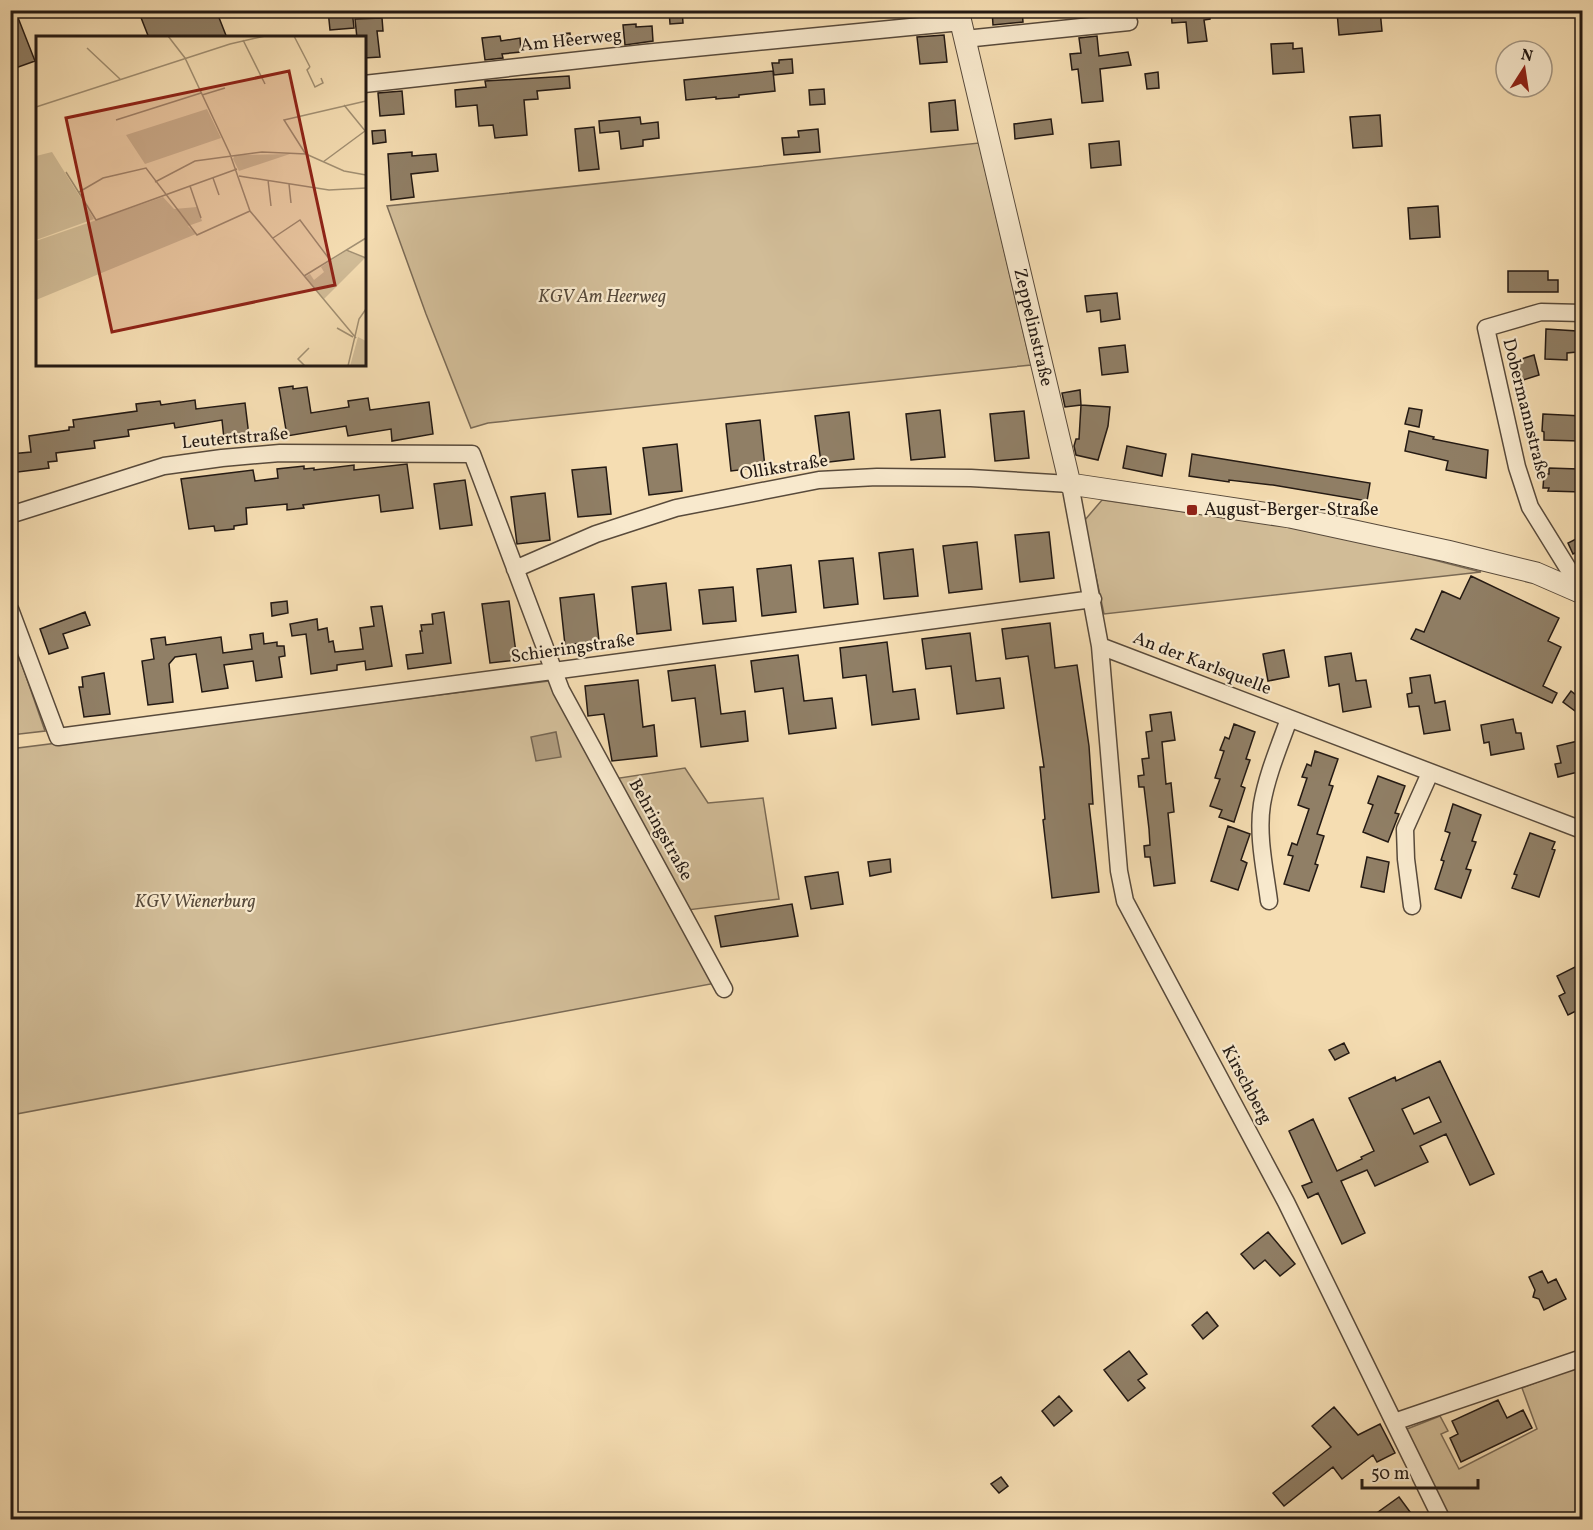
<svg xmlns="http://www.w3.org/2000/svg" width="1593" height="1530" font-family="Vollkorn,serif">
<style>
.green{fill:#d1bc97;stroke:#7a6a55;stroke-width:1.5}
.water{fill:#ae9a7c;stroke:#766652;stroke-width:1.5}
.building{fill:#907f66;stroke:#231913;stroke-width:1.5;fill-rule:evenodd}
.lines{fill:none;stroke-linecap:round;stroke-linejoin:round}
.minor-casing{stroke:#584a3b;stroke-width:19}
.tertiary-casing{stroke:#584a3b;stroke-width:23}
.minor{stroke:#f8e9cd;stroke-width:16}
.tertiary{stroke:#f8e9cd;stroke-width:21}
.poi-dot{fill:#8f2418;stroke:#f8e9cd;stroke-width:2}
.labels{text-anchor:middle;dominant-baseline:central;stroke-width:4.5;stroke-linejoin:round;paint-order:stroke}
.street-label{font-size:18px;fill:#231913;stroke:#f8e9cd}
.park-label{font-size:18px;font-style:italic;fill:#574a3b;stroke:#f8e9cd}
.poi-label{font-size:18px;fill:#231913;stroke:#f8e9cd;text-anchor:start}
.inset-road{fill:none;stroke:#a18f72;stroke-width:1.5}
.view{fill:#8f2418;fill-opacity:0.15;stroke:#8f2418;stroke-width:3}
.inset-edge{fill:none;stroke:#231913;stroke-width:3}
</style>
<rect width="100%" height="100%" fill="#f5ddb2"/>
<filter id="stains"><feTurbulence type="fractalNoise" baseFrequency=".00333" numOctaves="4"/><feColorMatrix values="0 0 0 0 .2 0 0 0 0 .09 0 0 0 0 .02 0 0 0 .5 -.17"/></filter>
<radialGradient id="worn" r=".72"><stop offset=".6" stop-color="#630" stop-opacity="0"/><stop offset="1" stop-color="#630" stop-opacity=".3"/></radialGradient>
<path class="green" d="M979,143L1031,365L488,423L471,428L426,314L387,206Z
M1102,500L1325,532L1481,572L1104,614L1084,521Z
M11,633L45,731L11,735Z
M549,681L607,780L685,768L708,803L763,798L779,899L678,911L716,983L11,1115L10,749Z
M1582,1365V1519H1449L1402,1431L1440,1416L1448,1431L1441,1434L1459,1469L1537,1429L1522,1388Z"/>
<path class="water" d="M556,732L561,757L536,761L531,737Z"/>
<path class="building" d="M10,10H15L35,61L10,70Z
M138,10H216L227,38H149Z
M328,10H352L354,28L330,30Z
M669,10H682L683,23L670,24Z
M992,10H1022L1023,22L993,25Z
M1171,10H1210V19L1204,20L1207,41L1188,43L1186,22L1172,23Z
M1359,10H1380L1382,31L1339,35L1337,12Z
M382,18L383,31H377L380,57L364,58V38H357L355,19Z
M636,24V27L652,26L653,41L625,45L623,25Z
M570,33L571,46L558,47L557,34Z
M944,35L947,62L920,64L917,37Z
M500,36L501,41L520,38L521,52L502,54L503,58L485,60L482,38Z
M1097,36L1099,56L1128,52L1131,65L1100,69L1103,101L1082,103L1078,69L1072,70L1070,54L1081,53L1079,38Z
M1293,43V49L1302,48L1304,72L1273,74L1271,44Z
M792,59L793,73L774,75L772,63H779V60Z
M773,71L775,91L739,95V97L716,99V97L686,100L684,80Z
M1158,72L1159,88L1147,89L1145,74Z
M569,76L570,88L537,91L538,99L524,100L527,135L495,138L493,125L479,126L477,105L456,107L455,90L486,87L485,81Z
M824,89L825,104L810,105L809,90Z
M402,91L404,114L380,116L378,93Z
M955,100L958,130L931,132L929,103Z
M1380,115L1382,146L1353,148L1350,117Z
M640,117L641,124L658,122L659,138L643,140V146L621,149L619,131L600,133L599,121Z
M1051,119L1053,134L1015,139L1014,124Z
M594,127L599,169L579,171L575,129Z
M818,129L820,152L784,155L782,138L799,137L798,131Z
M385,130L386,142L373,144L372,131Z
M1119,141L1121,165L1091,168L1089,144Z
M412,152V156L436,154L438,171L411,174L414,197L391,200L388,154Z
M1438,206L1440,237L1410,239L1408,208Z
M1508,271H1548V280H1558V292H1508Z
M1117,293L1120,319L1101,322L1100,310L1087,312L1085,296Z
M1546,329L1577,331V352L1567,353V360L1545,359Z
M1125,345L1128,372L1102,375L1099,348Z
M1534,355L1539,375L1520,381L1515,361Z
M293,386V389L307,387L311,413L349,407L348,401L368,398L370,410L429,402L433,434L392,441L391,429L348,436L346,426L287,436L279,388Z
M1080,390L1081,405L1065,407L1062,393Z
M195,400L196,409L245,403L249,436L224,439L222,420L175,428L174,423L128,430L129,436L94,441L95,448L56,453L57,461L48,462L49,468L10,473V454L31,452L29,436L69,430V427H74L73,420L137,411L136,404L160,401L161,405Z
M1081,405L1110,407L1108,426L1098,460L1076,455L1074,446L1076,439H1079Z
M1409,408L1422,410L1419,427L1405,424Z
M940,410L945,457L911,460L906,414Z
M1024,411L1029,458L995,461L990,414Z
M849,412L854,459L821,463L815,416Z
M1543,414L1582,416V433H1580V441L1544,440V432L1542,431Z
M760,420L765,467L731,471L726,424Z
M1409,431L1434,437L1433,439L1488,450L1486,478L1446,470L1448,461L1405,451Z
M677,444L682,491L649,495L643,448Z
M1127,446L1166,454L1162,476L1123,468Z
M1192,454L1370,483L1367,501L1273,485L1229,480V482L1189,476Z
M407,464L413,508L381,512L379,495L303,505L304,508L287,510V504L246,508L247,524L234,526V529L215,531L214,526L189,529L181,479L253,470L255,481L278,478L277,469L304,466V469L314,468V470L354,465V470Z
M606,467L611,514L578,517L572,470Z
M1549,468L1578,469V479H1582V492L1548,491L1549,488H1543L1544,474H1549Z
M465,480L472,525L440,529L434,484Z
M545,493L550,540L517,544L511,497Z
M1049,532L1054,578L1020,582L1015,535Z
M1582,536V549L1573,554L1568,543Z
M977,542L982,589L949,593L943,546Z
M913,549L918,596L884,599L879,553Z
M853,558L858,604L824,608L819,561Z
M791,565L796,612L762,616L757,569Z
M1471,576L1559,618L1548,641L1561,647L1543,686L1557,693L1552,703L1411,639L1416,629L1424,632L1442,591L1460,599Z
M666,583L671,630L637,634L632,587Z
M733,587L736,621L703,624L699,590Z
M594,594L599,641L565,645L560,598Z
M287,601L288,613L272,616L271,603Z
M509,601L517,660L490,663L482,604Z
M382,606L392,666L366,670L365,661L337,665V670L311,674L306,634L292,636L290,624L317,619L318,630L327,628L329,642L333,641L335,652L363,649L360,628L374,626L371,607Z
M85,612L90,625L63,634L68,648L49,654L40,629Z
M444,612L451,663L408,669L406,655L423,653L420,631H422L421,625L433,624L432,614Z
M1050,623L1055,668L1077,665L1089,746L1093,804H1089L1099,892L1052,898L1043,820L1045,819L1040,767H1044L1028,656L1006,659L1002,629Z
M263,633L264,644L277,642V646H284L285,656L279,657L282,677L256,681L253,661L224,665L228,688L202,692L196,654L175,657L169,664L173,702L148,705L142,661L154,659L151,639L165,637L166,645L221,637L223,653L252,649L250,635Z
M970,633L976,681L1000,678L1004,708L957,714L951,666L926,669L922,639Z
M887,642L893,692L915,689L919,719L872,725L866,675L843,678L840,648Z
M1284,650L1289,677L1268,681L1263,654Z
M1351,653L1356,681L1366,680L1371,707L1343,712L1339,684L1329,686L1325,657Z
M798,655L804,701L832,698L836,728L789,734L783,688L755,692L751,661Z
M715,665L721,714L745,711L748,741L701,747L695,698L672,701L668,671Z
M104,673L110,714L84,717L79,687H83L82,677Z
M1430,675L1435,703L1445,701L1450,730L1424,734L1419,706L1409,707L1407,694L1412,693L1410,678Z
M638,680L643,727L654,725L657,756L612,761L604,714L588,716L585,686Z
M1571,691L1582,700L1575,711L1563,702Z
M1171,712L1175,740L1162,742L1166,784L1171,783L1174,812L1168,813L1175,883L1154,886L1150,857H1145L1144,846L1150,845L1149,829L1144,787H1139L1138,776L1144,775L1142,759L1149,758L1146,732L1152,731L1150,715Z
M1513,719L1516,733H1521L1524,749L1491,755L1489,742L1484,743L1481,725Z
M1234,724L1255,732L1246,759L1250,760L1241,786L1245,788L1234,822L1219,817L1222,810L1210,806L1220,779L1215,778L1224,751L1220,750L1225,737L1229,739Z
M1578,741L1582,759V771L1558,777L1555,764L1561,763L1557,746Z
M1315,751L1338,759L1329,785L1333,786L1317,834L1324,836L1315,864L1318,865L1309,891L1284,884L1293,856L1288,855L1292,843L1297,845L1309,809L1298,805L1307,778L1302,777L1307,764L1311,766Z
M1378,776L1405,786L1395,813L1399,814L1388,842L1363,832L1373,805L1368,803Z
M1453,804L1481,815L1472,841L1476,842L1466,869L1471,870L1461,898L1435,889L1444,861L1441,860L1450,833L1445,831Z
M1228,826L1250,834L1241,860L1247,863L1238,890L1211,881Z
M1530,833L1555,842L1552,849L1555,850L1539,897L1512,888L1517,875L1514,874Z
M1367,857L1389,862L1384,892L1361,887Z
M890,859L891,872L870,876L868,862Z
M838,872L843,904L811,909L805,877Z
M792,904L798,936L721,947L715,916Z
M1579,965L1582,973V1008L1568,1015L1559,996L1565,993L1557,976Z
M1344,1043L1349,1053L1335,1060L1329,1050Z
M1440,1061L1494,1174L1470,1185L1446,1134L1420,1146L1428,1162L1375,1186L1367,1170L1341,1181L1365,1233L1342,1244L1318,1193L1308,1198L1302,1186L1312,1182L1289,1131L1313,1119L1337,1171L1362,1159L1361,1157L1374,1151L1349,1098L1395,1077L1396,1081ZM1429,1097L1441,1122L1414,1134L1402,1109Z
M1268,1232L1295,1264L1280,1276L1265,1260L1254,1269L1241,1254Z
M1542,1271L1548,1283L1556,1279L1566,1299L1544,1310L1539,1299L1533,1297L1535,1290L1529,1277Z
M1207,1312L1218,1326L1203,1339L1192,1325Z
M1129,1351L1147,1374L1138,1380L1145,1388L1128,1401L1104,1370Z
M1059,1396L1072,1411L1054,1426L1042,1411Z
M1498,1400L1507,1418L1523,1410L1532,1428L1461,1462L1450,1438L1458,1434L1452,1421Z
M1334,1407L1358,1435L1380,1424L1395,1453L1377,1462L1373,1455L1342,1479L1333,1467L1284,1506L1273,1493L1331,1447L1312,1426Z
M1001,1477L1008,1486L999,1493L991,1484Z
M1399,1497L1416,1520H1367Z"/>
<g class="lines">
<defs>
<path id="minor" d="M965,39L1129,22
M364,84L644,53L961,22
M1582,313L1541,312L1486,328L1517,467L1530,507L1582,591
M10,515L164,466L222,458L280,453L472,454L561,690L724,989
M515,569L596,534L676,508L819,480L877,477L971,478L1070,484L1100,646L1119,871L1125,901L1286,1202L1442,1520
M10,609L58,737L1093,599
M1100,646L1582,830
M1269,901C1265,870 1257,835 1262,804C1267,775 1279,747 1289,719
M1412,906L1406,859L1405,829L1430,773
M1394,1422L1582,1358"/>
<g id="tertiary">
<path id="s1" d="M958,10L1070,484L1290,517L1447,551L1536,573L1582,593"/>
</g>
</defs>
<use href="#minor" class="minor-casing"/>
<use href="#tertiary" class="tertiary-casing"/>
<use href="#minor" class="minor"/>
<use href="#tertiary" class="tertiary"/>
</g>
<rect class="poi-dot" x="1186" y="504" width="12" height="12" rx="3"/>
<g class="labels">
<g class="street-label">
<text transform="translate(571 41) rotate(-6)">Am Heerweg</text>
<text stroke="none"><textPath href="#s1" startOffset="326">Zeppelinstraße</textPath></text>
<text transform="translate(1525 409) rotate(76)">Dobermannstraße</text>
<text transform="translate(235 439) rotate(-5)">Leutertstraße</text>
<text transform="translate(784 468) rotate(-9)">Ollikstraße</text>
<text transform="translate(573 649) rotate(-8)">Schieringstraße</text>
<text transform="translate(1202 664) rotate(21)">An der Karlsquelle</text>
<text transform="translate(660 830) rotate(61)">Behringstraße</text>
<text transform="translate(1246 1085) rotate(62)">Kirschberg</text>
</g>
<g class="park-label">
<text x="602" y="297">KGV Am Heerweg</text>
<text x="195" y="902">KGV Wienerburg</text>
</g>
<g class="poi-label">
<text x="1204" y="510">August-Berger-Straße</text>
</g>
</g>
<g transform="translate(36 36)">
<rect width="330" height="330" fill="#f5ddb2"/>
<path d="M171,73L185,102L109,128L90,99ZM16,116L58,183L0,204V120ZM254,118L203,135L197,123L199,119ZM127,161L138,173L161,171L166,185L152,190L160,198L0,264V205ZM310,215L329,222L288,263L269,241L274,238L278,244L288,236L285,231ZM322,301L330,305V330H314Z" fill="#d1bc97"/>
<path class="inset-road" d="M132,0L149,22L194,118L214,175L320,302M258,0L274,31M207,4L229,48M51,12L84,43M274,31L271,34L279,51L287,47L285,42M166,59L189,52M308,69L330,96M0,71L194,8L229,0M80,84L165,57M269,117L248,84L330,65M287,126L329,95M30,136L60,184L201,133M203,140L293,154L330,152M177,142L183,159M232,144L235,170M119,146L159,125L226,116L270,118L308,135L330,139M253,148L255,167M154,150L165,182M43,156L67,142L110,132L161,199L214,175M237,202L264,184L294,224M310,214L330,222M268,240L330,202M301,292L317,301M269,330L262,323L273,312M312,330L323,283L330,273"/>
<path class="view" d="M253,35L299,249L76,296L30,82Z"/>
<rect width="330" height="330" class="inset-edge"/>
</g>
<rect width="1593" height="1530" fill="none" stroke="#f5ddb2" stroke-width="36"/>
<rect x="12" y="12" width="1569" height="1506" fill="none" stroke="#231913" stroke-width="3"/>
<rect x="18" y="18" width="1557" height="1494" fill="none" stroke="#231913" stroke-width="1.5"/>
<g transform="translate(1524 69) rotate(12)"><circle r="28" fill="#f8e9cd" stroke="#a39683" stroke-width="1.5"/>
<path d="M0-4.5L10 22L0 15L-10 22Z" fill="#8f2418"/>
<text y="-9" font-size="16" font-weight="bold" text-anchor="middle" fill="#231913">N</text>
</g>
<path d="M1362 1479v9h116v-9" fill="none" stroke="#231913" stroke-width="3"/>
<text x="1371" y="1479" font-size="18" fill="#231913" stroke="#f8e9cd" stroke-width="4.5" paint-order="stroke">50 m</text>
<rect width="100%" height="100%" filter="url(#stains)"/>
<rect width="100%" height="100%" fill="url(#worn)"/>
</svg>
